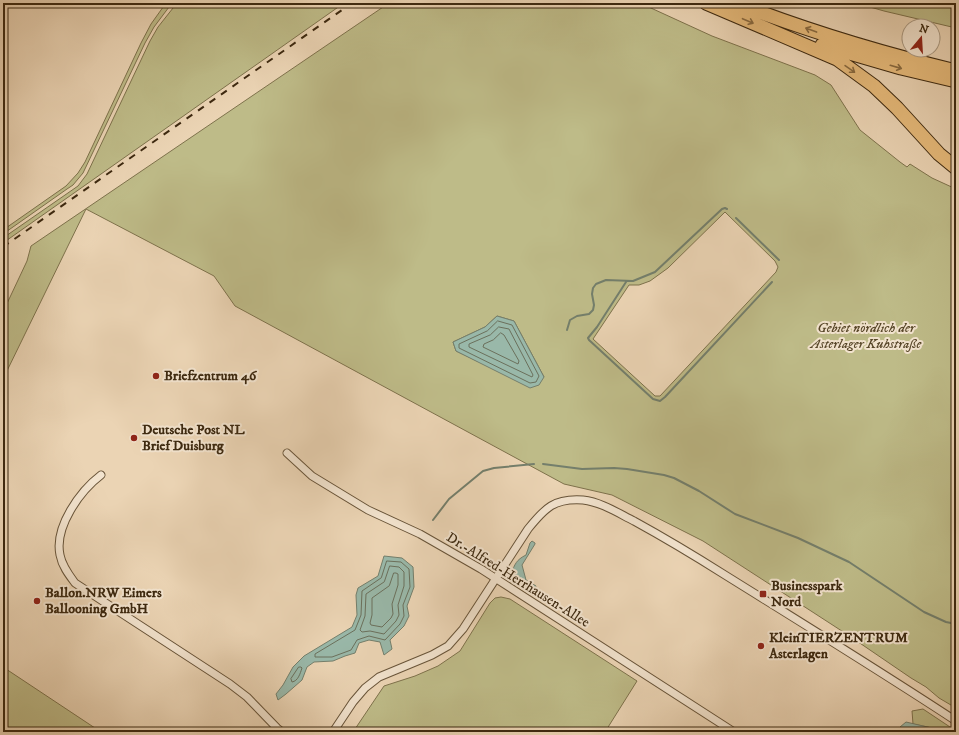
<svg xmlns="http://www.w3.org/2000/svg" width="959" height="735" font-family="'IM FELL DW Pica',serif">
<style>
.green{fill:#bebb88;stroke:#7e724c;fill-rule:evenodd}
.water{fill:#99b8a9;stroke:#747f6c}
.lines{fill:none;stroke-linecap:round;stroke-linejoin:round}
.shore{stroke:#6b705c;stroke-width:1}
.stream{stroke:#747f6c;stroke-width:2}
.street-casing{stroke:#685439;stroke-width:9}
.highway-casing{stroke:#3d2910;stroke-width:15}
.street{stroke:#f2e3ce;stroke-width:7}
.highway{stroke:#e6ba7a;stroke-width:13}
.rail{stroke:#3d2910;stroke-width:2;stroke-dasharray:7 7;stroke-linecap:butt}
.oneway{stroke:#896a40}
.poi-dot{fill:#8f2418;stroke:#f2e3ce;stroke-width:1.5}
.labels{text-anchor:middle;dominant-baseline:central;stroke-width:4;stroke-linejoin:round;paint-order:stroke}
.park-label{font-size:14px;font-style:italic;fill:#574628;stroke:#f2e3ce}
.poi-label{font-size:14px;font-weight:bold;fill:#3d2910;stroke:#f2e3ce;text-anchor:start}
.street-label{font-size:14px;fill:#3d2910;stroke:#f2e3ce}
</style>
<rect width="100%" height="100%" fill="#ebd4b4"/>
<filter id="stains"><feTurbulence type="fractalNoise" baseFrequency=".005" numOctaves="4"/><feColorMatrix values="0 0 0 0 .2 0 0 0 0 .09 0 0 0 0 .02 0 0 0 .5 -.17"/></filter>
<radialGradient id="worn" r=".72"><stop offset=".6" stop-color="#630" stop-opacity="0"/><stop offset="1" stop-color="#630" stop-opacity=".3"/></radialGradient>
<path class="green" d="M166,3H172L154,27L145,43L83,173L73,185L67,189L3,234V230L66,186L78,173L85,162L141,43L151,24Z
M177,3H260C267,8 277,8 284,3H344L3,243V238L78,186L87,174L150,41L158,27Z
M389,3H640L712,36L815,75L831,85L860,130L900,162L907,167L910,164L932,178L956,189V708L939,698L926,687L911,678L848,635L703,541L612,495L564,484L235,306L214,276L86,209L3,379V312L27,261L31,246ZM725,212L775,261L778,267L776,272L660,396H655L593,339L629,285H639L650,281L668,268ZM497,316L514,321L544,377L477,361L456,351L453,342L485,327Z
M856,3H956V28L884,11Z
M501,597L510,599L637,681L605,732H353L384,686L415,676L438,666L460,651L490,603L495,598Z
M3,667L101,732H3Z
M923,709L956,731V732H935L932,728L913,724L912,711Z"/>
<path class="water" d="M497,316L514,321L544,377L539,385L530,388L456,351L453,342L485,327Z
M532,541L535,543V544L522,565L526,580L536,586L535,590L533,591L515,580L511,574C515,564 516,560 526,555L530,543Z
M384,556L402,558L413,567L414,587L407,606L409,616L404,626L390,640L392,649L384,655L380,642L369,640L359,643L355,653L345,656L333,661L314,662L307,667L302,680L286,694L278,700L276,694L283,685L293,667L304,656L352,627L357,615L356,595L358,588L378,576Z
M906,722L932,728L935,732H898L900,727Z"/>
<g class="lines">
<path class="shore" d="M498,321L512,325L539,376L536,382L530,383L459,348V344L487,331Z
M499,327L509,329L533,375L532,377L469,347V344L490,335Z
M501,333L504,335L519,361L518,364L483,347L484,344L493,340Z
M387,561L401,562L409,569L410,587L403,605L404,616L400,624L385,640L369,636L357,640L351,650L332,657H315V654L355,630L361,615L362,591L381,578Z
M390,566L399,567L404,572V586L398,605L399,615L396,621L384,634L370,631L362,632L360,630L365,616L366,594L384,582Z
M394,573H396L398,574V585L392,604L393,614L391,618L382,627L371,625L370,623L372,615V598L389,586Z
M299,667H301L302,668C300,674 298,681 292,682L291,679Z"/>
<path class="stream" d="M736,218L779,260
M626,282L597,327L588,338L589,340L653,399L660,401L665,397L772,282
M567,330L570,320L577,316L589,314L593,310L594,305L592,294L593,288L596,284L606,280L633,281L655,272L722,209L725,208L727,209
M543,464L582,469L614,468L627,469L664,475L674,478L699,491L735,514L798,538L849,562L924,612L946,622L956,624
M433,520L449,499L483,471L494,468L534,464"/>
<defs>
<path id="street" d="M287,453L312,476L368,510L420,534L481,569L734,732
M101,475C80,491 54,527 60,555C62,566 69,575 75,583L230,684L247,697L277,728L282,732
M333,732L353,702L365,688L379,677L432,655L448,646L463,629L528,529C545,508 554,498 583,500C601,502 618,513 634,521C665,538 695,556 725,575C802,623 880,671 956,721"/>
<path id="highway" d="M706,3L837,59L874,86L897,108L939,154L956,168
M736,3C808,31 881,53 956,71
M822,45L901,68L956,81"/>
</defs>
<use href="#street" class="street-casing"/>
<use href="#highway" class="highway-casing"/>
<use href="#street" class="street"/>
<use href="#highway" class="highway"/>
<path class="rail" d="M3,247L352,3"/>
</g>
<defs><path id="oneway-shaft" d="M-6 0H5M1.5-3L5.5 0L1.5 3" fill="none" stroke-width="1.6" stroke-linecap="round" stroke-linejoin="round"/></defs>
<g class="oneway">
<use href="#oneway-shaft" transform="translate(748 21) rotate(23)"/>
<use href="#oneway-shaft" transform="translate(811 30) rotate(-160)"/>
<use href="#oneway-shaft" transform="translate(896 67) rotate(16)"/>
<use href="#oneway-shaft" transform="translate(850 69) rotate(35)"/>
</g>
<g class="poi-dot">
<circle cx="156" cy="376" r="4"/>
<circle cx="134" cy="438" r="4"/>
<rect x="759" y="590" width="8" height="8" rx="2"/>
<circle cx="37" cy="601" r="4"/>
<circle cx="761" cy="646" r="4"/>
</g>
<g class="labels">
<g class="park-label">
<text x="866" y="328">Gebiet nördlich der<tspan x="866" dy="16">Asterlager Kuhstraße</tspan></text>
</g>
<g class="poi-label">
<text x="164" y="376">Briefzentrum 46</text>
<text x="142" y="430">Deutsche Post NL<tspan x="142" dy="16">Brief Duisburg</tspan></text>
<text x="771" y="586">Businesspark<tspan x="771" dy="16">Nord</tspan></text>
<text x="45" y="593">Ballon.NRW Eimers<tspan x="45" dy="16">Ballooning GmbH</tspan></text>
<text x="769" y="638">KleinTIERZENTRUM<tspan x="769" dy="16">Asterlagen</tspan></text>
</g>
<g class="street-label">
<text transform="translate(518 580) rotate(32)">Dr.-Alfred-Herrhausen-Allee</text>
</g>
</g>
<rect width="959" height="735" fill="none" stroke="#ebd4b4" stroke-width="16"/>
<rect x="4" y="4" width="951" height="727" fill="none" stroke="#3d2910" stroke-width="2"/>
<rect x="8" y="8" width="943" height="719" fill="none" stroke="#3d2910"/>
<g transform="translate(921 38) rotate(18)"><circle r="19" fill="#f2e3ce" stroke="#aa9982"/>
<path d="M0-3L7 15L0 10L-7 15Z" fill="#8f2418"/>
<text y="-6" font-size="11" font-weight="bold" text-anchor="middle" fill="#3d2910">N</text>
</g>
<rect width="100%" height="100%" filter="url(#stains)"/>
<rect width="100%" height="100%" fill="url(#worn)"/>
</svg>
